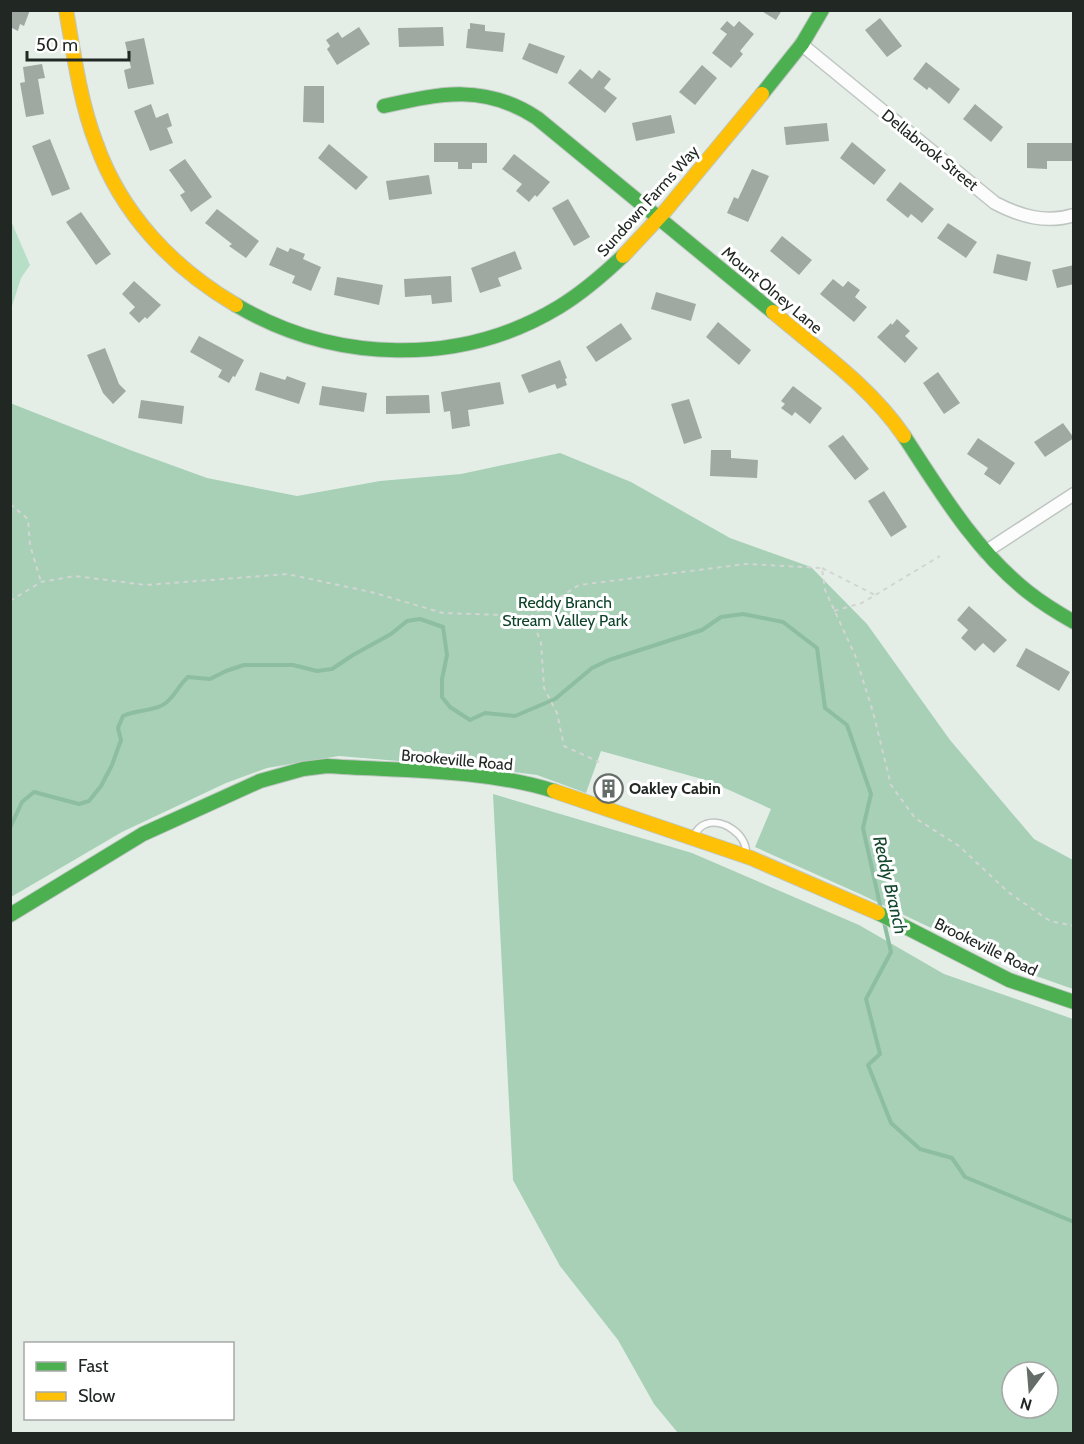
<svg xmlns="http://www.w3.org/2000/svg" width="1084" height="1444" font-family="Cabin,sans-serif">
<style>
.green{fill:#b7dec6}
.forest{fill:#a7d0b7;fill-rule:evenodd}
.lines{fill:none;stroke-linecap:round;stroke-linejoin:round}
.stream{stroke:#8dbea1;stroke-width:4}
.building{fill:#a0a8a2}
.lane-casing{stroke:#bfc6c2;stroke-width:9}
.street-casing{stroke:#bfc6c2;stroke-width:15}
.fast-casing{stroke:#bfc6c2;stroke-width:16}
.slow-casing{stroke:#bfc6c2;stroke-width:16}
.path{stroke:#d2d5d3;stroke-width:2;stroke-dasharray:4.5 4.5;stroke-linecap:butt}
.lane{stroke:#fbfcfb;stroke-width:6}
.street{stroke:#fbfcfb;stroke-width:12}
.fast{stroke:#4caf50;stroke-width:14}
.slow{stroke:#ffc107;stroke-width:14}
.labels{text-anchor:middle;dominant-baseline:central;stroke-width:6;stroke-linejoin:round;paint-order:stroke}
.street-label{font-size:16px;fill:#212824;stroke:#fff}
.park-label{font-size:16px;fill:#0d4329;stroke:#fff}
.poi-label{font-size:16px;font-weight:bold;fill:#212824;stroke:#fff;text-anchor:start}
.water-label{font-size:18px;font-style:italic;fill:#14482e;stroke:#fff}
</style>
<rect width="100%" height="100%" fill="#e4eee7"/>
<path class="green" d="M11,221L30,265L21,278L11,309Z"/>
<path class="forest" d="M10,403L130,450L207,478L297,496L380,481L461,474L560,453L631,482L730,538L811,567L867,624L950,740L1034,839L1073,860V989L1019,970L860,894L755,847L771,809L709,781L601,751L586,793L537,775L482,768L339,756L267,768L226,783L122,832L11,897Z
M493,794L692,853L859,925L944,974L1073,1019V1433H678L654,1404L618,1340L560,1266L513,1180ZM1012,1372H1048V1408H1012Z"/>
<g class="lines">
<path class="stream" d="M10,828L22,802L34,792L79,804L89,801L101,786L112,765L121,740L118,728L123,716C138,709 158,712 169,700C177,692 178,686 188,677L210,679L226,671L244,665H293L317,671L332,669L353,655L391,634L407,621L420,619L443,627L447,655L442,679V697L450,707L470,720L485,713L515,716L555,699L592,668L609,660L702,630L721,617L743,614L783,622L817,648L825,708L847,725L871,794L863,828L881,909
M884,922L891,952L866,999L880,1054L868,1065L891,1123L920,1149L952,1158L965,1177L1074,1222"/>
</g>
<path class="building" d="M10,10H30L24,26L20,24L18,31L10,27Z
M760,10H782L776,20Z
M880,18L902,46L887,57L865,30Z
M727,21L734,27L739,21L754,34L740,51L743,54L731,68L712,53L727,34L720,29Z
M470,23L485,25V31L505,33L503,52L466,48L468,29H470Z
M359,27L370,44L337,65L327,49L330,46L326,40L338,32L342,38Z
M443,27L444,46L399,47L398,28Z
M144,38L154,84L128,89L124,70L131,68L125,42Z
M529,43L565,56L557,74L522,59Z
M926,62L960,89L949,104L929,87L927,90L913,79Z
M42,64L45,78L38,79L44,114L26,117L20,83L25,82L23,67Z
M702,65L717,78L695,105L679,92Z
M580,69L592,79L599,70L611,79L604,88L617,98L605,113L568,83Z
M304,86H324V123L303,122Z
M151,104L156,118L168,113L172,126L167,128L173,143L150,151L134,111Z
M975,104L1003,127L991,142L963,119Z
M671,115L675,133L636,141L632,123Z
M827,123L829,141L786,145L784,127Z
M50,139L70,189L52,196L32,146Z
M852,142L886,170L874,185L840,158Z
M434,143H487V163H472V169H458V162H434Z
M1027,143H1074V161H1047V169L1027,168Z
M329,144L368,177L356,190L318,158Z
M514,154L550,182L537,197L535,195L529,202L516,191L522,184L502,169Z
M185,159L212,197L191,212L180,195L185,192L169,170Z
M752,169L769,176L748,222L727,213L734,197L738,199Z
M429,175L432,194L389,200L386,181Z
M900,182L934,209L922,223L911,214L908,218L886,200Z
M568,199L590,237L574,246L552,208Z
M217,209L259,241L246,258L229,246L232,244L205,223Z
M81,212L111,254L96,265L66,222Z
M948,223L977,242L966,258L937,238Z
M782,236L812,260L799,275L770,251Z
M277,247L288,252L290,248L305,254L303,259L321,267L311,291L292,283L295,276L269,265Z
M515,251L522,269L498,278L501,286L480,293L471,268Z
M997,254L1031,262L1027,281L993,273Z
M1074,265V284L1057,288L1052,270Z
M451,276L452,302L432,304L431,295L405,297L404,279Z
M337,277L383,285L379,305L334,295Z
M833,279L843,287L848,281L860,290L855,297L867,307L854,322L820,294Z
M134,281L161,305L147,319L145,317L139,323L129,313L135,307L122,294Z
M656,292L696,304L691,321L651,309Z
M897,319L910,331L905,336L918,348L905,363L877,337L891,323L892,325Z
M718,322L751,350L739,365L706,337Z
M621,323L632,339L596,362L586,347Z
M199,336L244,360L235,377L233,376L229,383L218,377L222,370L190,352Z
M105,348L119,384L126,391L113,404L103,393L87,355Z
M560,360L567,378L565,379L567,385L557,389L555,384L529,393L521,375Z
M260,372L285,380L287,376L306,383L299,404L255,390Z
M938,372L960,403L944,414L923,383Z
M500,382L504,404L468,410L470,426L452,429L450,411L444,412L441,392Z
M322,386L367,393L364,412L319,405Z
M793,386L822,408L810,424L795,412L792,416L781,408L785,404L781,401Z
M429,395L430,413L386,414V396Z
M689,399L702,438L684,444L671,404Z
M141,400L184,406L182,424L138,418Z
M1063,423L1074,438L1045,457L1034,442Z
M843,435L869,469L855,480L828,446Z
M978,438L1015,463L1000,485L984,474L988,468L967,454Z
M711,450H731V458L758,460L757,478L710,476Z
M884,491L907,527L891,537L868,501Z
M969,606L1007,640L994,653L983,643L975,651L961,638L968,630L957,620Z
M1026,648L1070,672L1059,691L1016,666Z
M602,781L617,786L614,794L600,790Z"/>
<g class="lines">
<defs>
<path id="lane" d="M693,837C696,832 699,826 706,824C723,818 747,835 746,853"/>
<path id="street" d="M801,44L995,203C1020,216 1046,224 1074,215
M985,552L1074,494"/>
<path id="fast" d="M762,94L802,44L822,10
M384,106C442,93 485,84 537,118L773,312
M236,305C334,363 460,367 559,307C582,293 603,275 623,256
M904,436C940,491 975,550 1028,592C1042,603 1058,613 1074,622
M878,913L1009,980L1074,1002
M10,915L143,834L260,781L303,769L327,766C400,771 485,769 554,791"/>
<path id="slow" d="M66,10C74,55 80,101 96,143C121,214 173,268 236,305
M623,256L666,210L762,94
M773,312C819,351 870,386 904,436
M554,791L751,858L878,913"/>
</defs>
<use href="#lane" class="lane-casing"/>
<use href="#street" class="street-casing"/>
<use href="#fast" class="fast-casing"/>
<use href="#slow" class="slow-casing"/>
<path class="path" d="M10,504L28,519L30,545L41,582
M822,568L875,595
M10,601L41,582L75,576L146,585L287,574L371,592L443,613L531,616L579,585L746,564L822,568L825,590L855,655L873,712L891,785L915,818L959,846L1008,892L1050,921L1074,926
M834,611L862,603L940,556
M531,616L541,643L544,688L557,713L564,746L599,762"/>
<use href="#lane" class="lane"/>
<use href="#street" class="street"/>
<use href="#fast" class="fast"/>
<use href="#slow" class="slow"/>
</g>
<defs>
<symbol id="building-ring" viewBox="-11 -11 22 22"><circle r="9.5" fill="#fff" stroke="#656d68" stroke-width="1.5"/><path d="M-4-6H4V6H1V3H-1V6H-4ZM-2.5-4.3h1.7v1.8h-1.7ZM.8-4.3h1.7v1.8H.8ZM-2.5-1h1.7V.8h-1.7ZM.8-1h1.7V.8H.8Z" fill="#656d68"/></symbol>
</defs>
<g fill-rule="evenodd">
<use href="#building-ring" x="592" y="772" width="33" height="33"/>
</g>
<g class="labels">
<g class="street-label">
<text transform="translate(930 150) rotate(39)">Dellabrook Street</text>
<text transform="translate(648 201) rotate(-48)">Sundown Farms Way</text>
<text transform="translate(772 290) rotate(40)">Mount Olney Lane</text>
<text transform="translate(457 760) rotate(5)">Brookeville Road</text>
<text transform="translate(986 947) rotate(26)">Brookeville Road</text>
</g>
<g class="park-label">
<text x="565" y="602">Reddy Branch<tspan x="565" dy="18">Stream Valley Park</tspan></text>
</g>
<g class="poi-label">
<text x="629" y="788">Oakley Cabin</text>
</g>
<g class="water-label">
<text transform="translate(890 885) rotate(77)">Reddy Branch</text>
</g>
</g>
<rect width="1084" height="1444" fill="none" stroke="#212824" stroke-width="24"/>
<rect x="24" y="1342" width="210" height="78" fill="#ffffff" stroke="#a6a9a7" stroke-width="1.5"/>
<rect x="36" y="1362" width="30" height="9" fill="#4caf50" stroke="#a6a9a7" stroke-width="1.5"/>
<text x="78" y="1372" font-size="18" fill="#212824">Fast</text>
<rect x="36" y="1392" width="30" height="9" fill="#ffc107" stroke="#a6a9a7" stroke-width="1.5"/>
<text x="78" y="1402" font-size="18" fill="#212824">Slow</text>
<g transform="translate(1030 1390) rotate(196)"><circle r="28" fill="#ffffff" stroke="#a6a9a7" stroke-width="1.5"/>
<path d="M0-4.5L10 22L0 15L-10 22Z" fill="#656d68"/>
<text y="-9" font-size="16" font-weight="bold" text-anchor="middle" fill="#212824">N</text>
</g>
<path d="M27 51v9h102v-9" fill="none" stroke="#212824" stroke-width="3"/>
<text x="36" y="51" font-size="18" fill="#212824" stroke="#ffffff" stroke-width="4.5" paint-order="stroke">50 m</text>
</svg>
